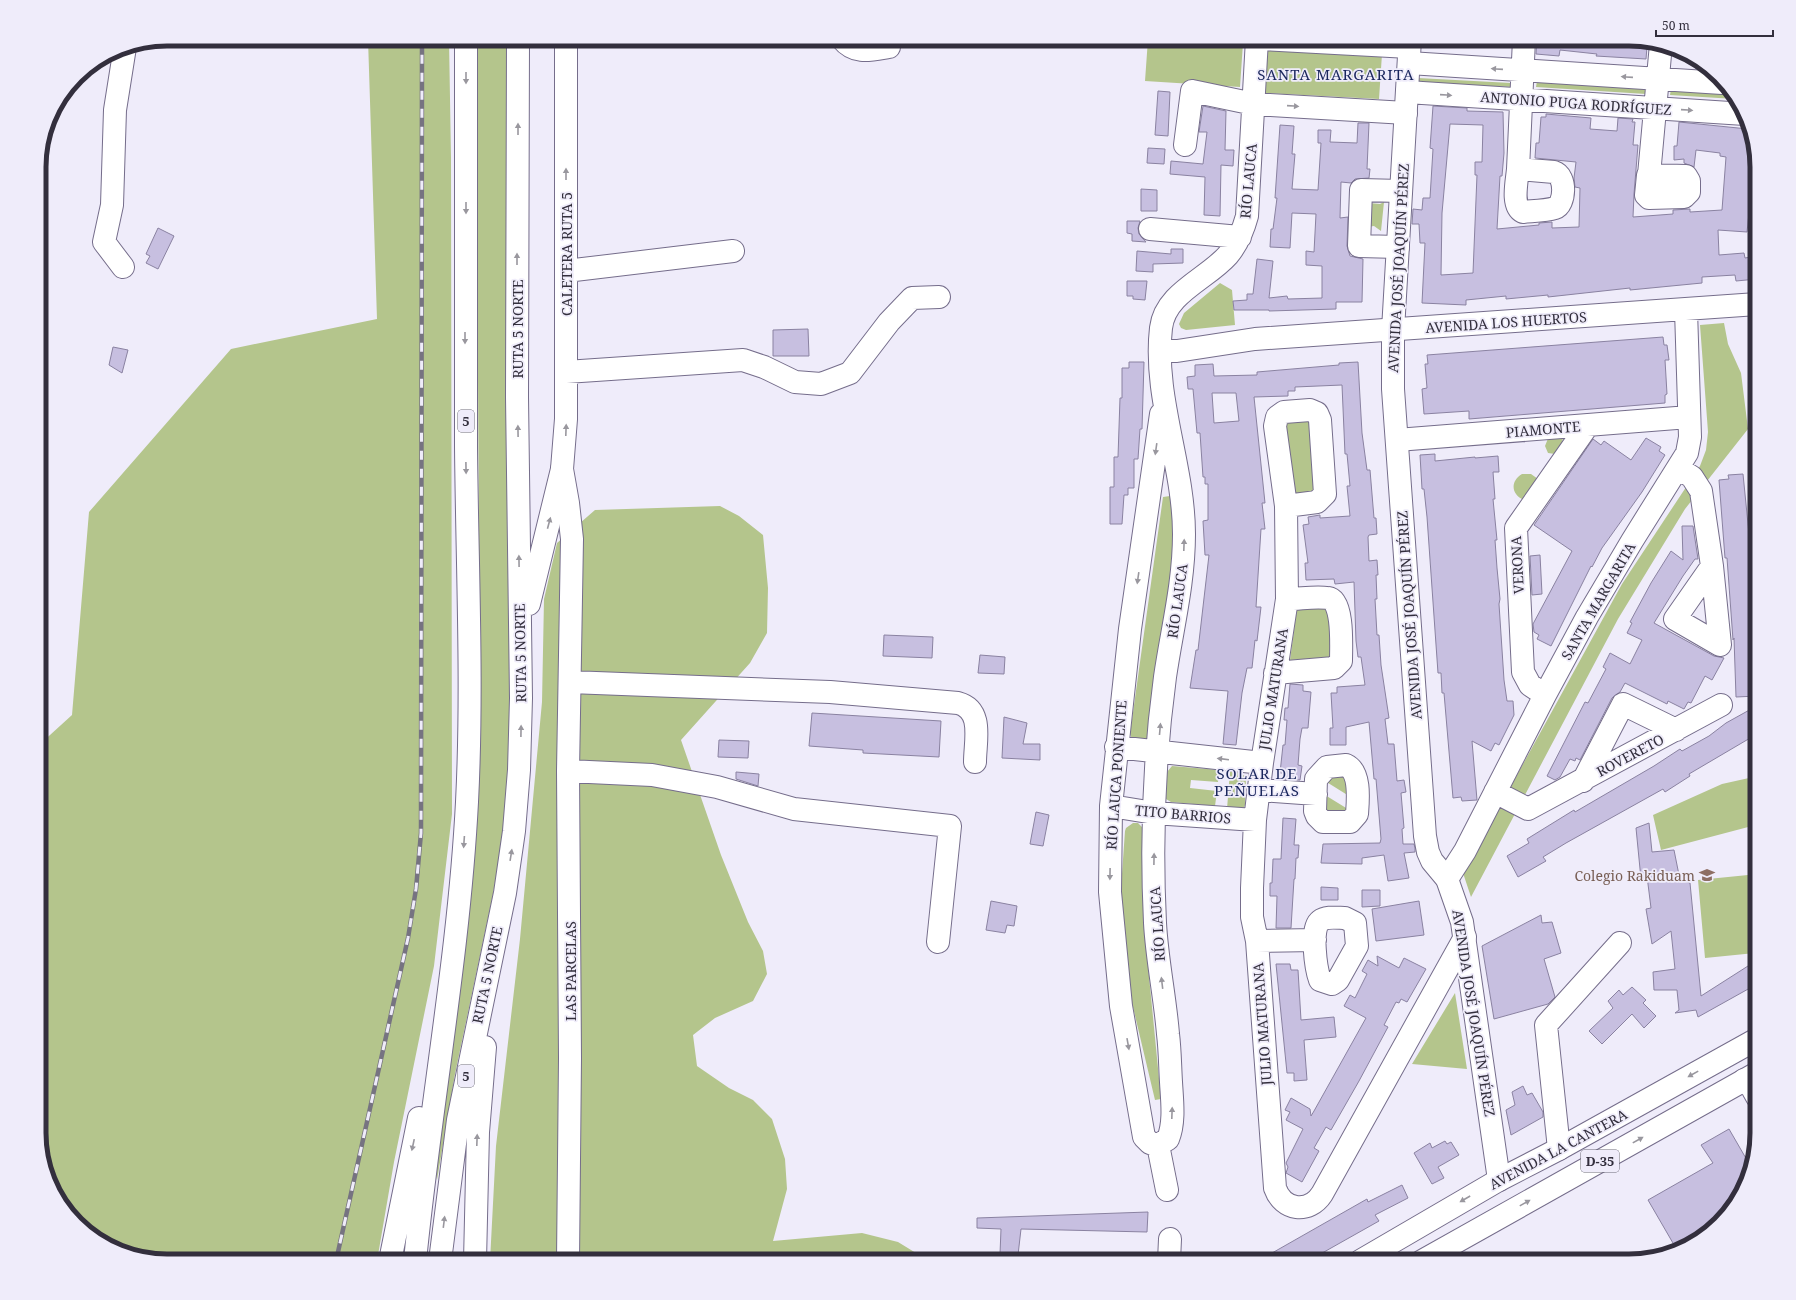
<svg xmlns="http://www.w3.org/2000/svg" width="1796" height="1300" font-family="'Noto Serif',serif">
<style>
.green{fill:#b4c58c}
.building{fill:#c7bfe0;stroke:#8a82a1;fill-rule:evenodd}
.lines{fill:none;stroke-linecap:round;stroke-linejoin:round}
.minor-casing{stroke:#756d8b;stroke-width:24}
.major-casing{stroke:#756d8b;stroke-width:24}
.highway-casing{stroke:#756d8b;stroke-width:24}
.minor{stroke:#fff;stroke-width:22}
.major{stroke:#fff;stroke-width:22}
.highway{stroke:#fff;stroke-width:22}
.rail-casing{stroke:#767381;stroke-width:4.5}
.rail{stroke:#efecfa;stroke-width:3;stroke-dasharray:9;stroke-linecap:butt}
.oneway{fill:#99979e}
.labels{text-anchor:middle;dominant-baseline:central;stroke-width:3.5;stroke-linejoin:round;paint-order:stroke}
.shield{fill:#efecfa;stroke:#6b6876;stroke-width:1}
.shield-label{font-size:13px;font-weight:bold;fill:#332f3d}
.street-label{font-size:14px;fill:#332f3d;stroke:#efecfa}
.education-label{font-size:14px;fill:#785e54;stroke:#efecfa;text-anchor:end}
.neighbourhood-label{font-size:15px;letter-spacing:1px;fill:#1a265d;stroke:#efecfa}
.rim{fill:none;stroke:#332f3d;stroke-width:5}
</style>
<rect width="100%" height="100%" fill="#efecfa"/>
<path class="green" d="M368,39H449L451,158L452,814L434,966L394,1162L377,1261H167L126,1254L89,1235L56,1197L39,1141V745L72,715L89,512L231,349L377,319Z
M476,39H508L507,498L510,707L508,783L503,834L493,894L455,1074L437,1180L435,1170L472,881L479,790L480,719Z
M1148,39L1243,43L1240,87L1145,81Z
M1267,48L1382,54L1379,99L1265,93Z
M1418,78L1511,83L1514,87L1418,83Z
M1537,81L1646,88V94L1536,87Z
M1671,89L1729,93L1735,99L1670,95Z
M1384,202L1381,231L1374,226L1367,227L1369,203L1380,204Z
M1220,283L1232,290L1235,325L1186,330L1181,328L1179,324L1184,313Z
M1724,323L1728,344L1741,373L1748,429L1685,509L1618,619L1471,897L1463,873L1622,584L1700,466L1706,450L1708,432L1700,325Z
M1309,418L1317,492L1293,494L1284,423Z
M1559,435L1563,438L1562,443L1555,454L1548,453L1545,446L1549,436Z
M1522,474H1531L1538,479L1524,500C1511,495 1510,481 1522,474Z
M1177,495L1179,528L1149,741L1132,739L1130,734L1163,497Z
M720,506L739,516L763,535L768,588L767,633L750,663L681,740L721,855L748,922L763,951L767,974L753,1001L715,1018L693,1035L697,1066L729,1088L753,1100L772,1119L785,1159L787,1189L773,1241L862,1233L898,1242L929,1261H490L496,1146L520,939L542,702L544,599L557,543L595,510Z
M1328,607L1334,657L1290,660L1297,608Z
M1172,766L1219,770L1218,782L1191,780L1190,788L1217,791L1215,806L1171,802L1166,799L1167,772Z
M1230,771L1240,773L1246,777L1245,805L1243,810L1227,809Z
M1344,773L1349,796L1325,781L1327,775Z
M1749,778L1752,826L1661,850L1653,815L1722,784Z
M1325,795L1351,811L1325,816Z
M1133,823H1138L1144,829V925L1161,1099L1155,1100L1128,986L1120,902L1125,831L1126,828Z
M1748,875L1755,953L1705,958L1698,880Z
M1455,993L1467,1069L1412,1064Z"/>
<path class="building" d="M1537,39L1591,41V39H1601L1627,41V39H1629L1641,41L1640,46L1647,47L1646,59L1596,56L1597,54L1560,50L1559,56L1536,54Z
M1158,91L1170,92L1168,136L1155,135Z
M1203,106L1226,111L1225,150H1234L1233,166L1221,165L1220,216L1204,215L1205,177L1170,174L1171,161L1203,164L1207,132H1199Z
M1433,106L1467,108V111L1503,112L1504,153L1502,176H1500L1497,229L1539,225V223L1552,222V228L1579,227L1580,188L1575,187L1574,178L1576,162L1535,158L1536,143H1539L1541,117H1546V114L1591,118L1590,129L1617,131L1618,118L1633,119L1632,122H1635L1633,145H1638L1634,194L1633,217L1673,214V210L1690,209V212L1722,210L1726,157L1720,156V153L1696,150L1694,167L1684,163V159L1674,160V146H1677L1679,122L1748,129L1755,156L1747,232L1718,230L1719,255L1744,253L1745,258L1757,256V279L1736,281L1735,275L1702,277V283L1630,290V288L1548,297V295L1506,299V296L1466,300V305L1422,303L1425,243H1420L1419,224H1412L1413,209L1422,210L1423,198H1430L1433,149L1430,148ZM1450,124L1483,125L1482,162H1475V175H1477L1473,273L1441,275L1442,213Z
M1358,123H1369L1367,169H1370L1369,178L1355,179L1351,183L1341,182L1340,218L1348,217L1347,246L1350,256L1363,259L1362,302H1336V309L1269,311V310H1234L1233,301L1247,300V294H1253L1257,259L1273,261L1269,298L1287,296L1288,299L1322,298V266L1306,265V251L1314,252L1316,214L1292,213L1290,248L1270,247L1271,229H1273L1277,198H1275L1280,125L1294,126L1292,154H1295L1292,189L1318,190L1321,143H1318V130H1331L1330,142L1357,143Z
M1148,148L1165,149L1164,164L1147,163Z
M1141,189L1157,190V211H1141Z
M1127,221H1140L1138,228L1139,234L1146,242L1132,241V234L1127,233Z
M158,228L174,236L158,269L146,263L150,256L146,254Z
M1171,249H1183V263L1153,264V272L1136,271L1137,251L1171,254Z
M1127,281H1147L1145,300L1133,299V296H1127Z
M808,329L809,356H773V330Z
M1663,337L1664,345H1667L1669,360H1665L1667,394L1665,395V403L1469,419V411L1424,414L1422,389L1427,388L1425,364H1428L1427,355Z
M113,347L128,350L122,373L109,365Z
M1129,362H1144L1142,429H1140L1138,459H1134V488H1128V495H1124L1122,524H1110V487H1114V457H1118L1120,398H1122V368H1129Z
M1358,362L1362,433L1367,470H1370L1374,518H1376L1377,534L1369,535L1368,537L1369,561L1377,560L1378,575H1376L1377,599H1375L1377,635H1379L1381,665L1389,718L1385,719L1388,744H1394L1397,781L1404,780L1406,792L1401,793L1404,828L1402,829L1403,844H1414L1415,848V852L1404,853L1409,878L1388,881L1384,855L1362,858V864L1321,863L1323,844L1380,843L1381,839L1376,779H1374L1369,722L1346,727V745H1330V728H1333L1331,693H1337V687L1365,685L1361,657H1358L1356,641L1354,582L1335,584L1334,579L1306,580L1305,563H1308L1303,525L1309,524L1308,517L1320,515V518L1350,516L1347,486H1350L1347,454H1345L1342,385L1295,387V391H1288V396L1254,397L1265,503H1262L1265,529H1261L1256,607H1261L1257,641L1255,640L1252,668H1247L1242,693L1236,745L1223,744L1228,691L1190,688L1196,650H1198L1209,555H1205L1203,521L1208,520V484H1205V477H1203L1200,433H1197L1193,389H1188L1187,377L1195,376V365L1213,364L1214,376L1257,375V372L1339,365V363ZM1212,393H1236L1239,421L1214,423Z
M1646,438L1661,447L1659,451L1665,455L1642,492L1602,548L1592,567L1591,566L1551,646L1537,639L1539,635L1534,632L1533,624L1572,551L1534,525L1593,439L1601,445L1604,441L1631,460Z
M1435,454V461L1475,457V458L1498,456L1499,472H1493L1495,499H1493L1497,540H1495L1497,568L1500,599L1499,604L1504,680L1507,701H1513L1514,715L1499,745L1495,743L1491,751L1472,741L1477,800L1462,801L1461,797L1453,798L1444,693H1442L1441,673H1438L1427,517L1424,489H1422L1420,455Z
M1743,474L1755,594L1757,696L1736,697L1734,638L1733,640L1727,558H1725L1719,480L1729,479L1728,475Z
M1682,526H1693L1698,559H1695L1683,576L1654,623L1714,656L1724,658L1712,680L1705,676L1691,703L1688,702L1684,709L1668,701L1667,704L1625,683L1620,692L1612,698L1580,760L1576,758L1575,761L1570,759L1560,777L1555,780L1547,776L1585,702L1588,703L1606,669L1603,667L1610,653L1630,664L1642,640L1627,633L1632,623L1630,622L1651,583L1671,551L1683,560Z
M1540,555L1542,594L1532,595L1530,556Z
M884,635L933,637L932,658L883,656Z
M980,655L1005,657L1004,674L978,673Z
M1290,684L1303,685V691L1311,692L1308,728H1302L1300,739L1298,765L1302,766L1300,780L1284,779L1285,773H1280L1283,745H1285L1287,720H1284L1285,708H1288Z
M1753,708L1757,715V734L1689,774L1690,776L1665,792L1663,789L1566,843L1543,857L1546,861L1518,877L1507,856L1529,843L1527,839L1574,810L1575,812L1654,766L1680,749L1682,751L1709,736L1726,723Z
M812,713L941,721L939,757L863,753V750L809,746Z
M1004,717L1027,723L1023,744H1040V760L1002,758Z
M719,740L749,741L748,758L718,757Z
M736,772L759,774L758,786L736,779Z
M1036,812L1049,815L1043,846L1030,844Z
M1283,818L1296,819L1294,845H1299L1298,858H1296L1295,879H1294L1291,928H1276L1277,896H1270V883H1272L1273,859H1281Z
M1649,823L1652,852L1674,850L1680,880L1690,883L1701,996L1748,966L1757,962V986L1750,988L1698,1017L1696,1010L1675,1013L1679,1010L1677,990H1654L1653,972L1675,969L1671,931L1652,944L1646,909L1651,908L1647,876L1641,879L1636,828Z
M1321,887L1338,888V900H1321Z
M1362,890H1380V906L1362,907Z
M991,901L1017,906L1014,926L1007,925L1005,933L986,930Z
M1419,901L1424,935L1376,941L1372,909Z
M1541,915L1542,923L1552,922L1561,953L1544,959L1555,997L1548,1004L1494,1019L1482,946Z
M1377,956L1399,968L1404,958L1426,969L1407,1002L1401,999L1399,1003L1396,1002L1384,1025L1388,1027L1359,1081L1331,1130L1326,1127L1314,1148L1319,1151L1302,1182L1286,1173L1288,1167L1286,1163L1303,1129L1286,1120L1290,1112L1285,1110L1291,1098L1310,1109L1311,1116L1314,1111L1366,1018L1344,1006L1350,995L1355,998L1367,974L1362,971L1368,960L1378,966Z
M1276,964H1290L1291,970H1298L1301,1020L1334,1017L1336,1037L1304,1040L1307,1080L1294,1081V1073H1287Z
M1632,987L1646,1000L1643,1003L1656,1016L1644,1028L1632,1014L1602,1044L1589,1031L1613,1008L1608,1001L1619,990L1623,995Z
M1523,1086L1527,1095L1532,1093L1543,1112V1117L1511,1135L1506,1110L1515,1105L1512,1092Z
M1729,1129L1751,1167L1750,1174L1731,1211L1686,1248L1677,1250L1648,1200L1713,1163L1701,1145Z
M1445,1141L1447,1144L1451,1142L1459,1155L1438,1167L1444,1178L1432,1184L1414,1153L1430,1143L1432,1148Z
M1402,1185L1408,1198L1375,1215L1379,1221L1308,1261H1258L1367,1199L1368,1202Z
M1148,1212L1147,1232L1021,1229L1018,1255L1000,1254L1001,1229L977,1228V1218Z"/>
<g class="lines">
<defs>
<path id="minor" d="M566,39V419L562,469L568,503L572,539L568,771L570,1058L568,1261
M842,39C855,55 871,50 889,47
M1261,39L1409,47
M1409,63L1722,83
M1407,92L1745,114
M1185,145L1192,91L1254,104L1406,113
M1518,169L1554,172C1567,176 1565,205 1555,208C1545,211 1533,211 1523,212C1511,206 1517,181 1518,169Z
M1518,169L1524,39
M1648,175L1686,176L1689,181V192L1684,197L1649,198L1646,195Z
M1649,175L1661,44
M1150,229L1240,237
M1398,247L1359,246L1361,190L1401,191
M123,267L104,242L112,205L115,110L125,47
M566,271L733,251
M1160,351H1177L1255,339L1757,304
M566,372L743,360L764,367L795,382L821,384L850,373L889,322L912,298L939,297
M1397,440L1689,417
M1678,468L1692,477L1701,491L1712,566L1720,645L1675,619L1712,566
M1286,506L1317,502L1325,494L1320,420L1317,413L1310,410L1284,412L1277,417L1275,426L1286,506L1287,599L1262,763L1255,820L1252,888V917L1257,941L1275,1188C1283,1211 1309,1214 1322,1194L1465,937
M1275,673L1334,668L1341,661C1341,648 1344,600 1328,598C1315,596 1300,599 1287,599
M570,682L830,692L958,703C984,710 975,741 975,762
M1545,695L1530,685L1523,672L1516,528L1588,425
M1116,747L1262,763
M1346,765C1361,772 1358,800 1357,814L1350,822H1323L1317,816L1315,811L1316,779L1327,767Z
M568,771L652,775L717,787L794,809L950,826L938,942
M1583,781L1623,704L1676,730
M1258,790L1316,794
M1495,792L1528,809L1721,705
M1111,806L1154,813L1255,820
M1447,879L1465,851L1545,695L1587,617L1632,541L1687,453L1690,437L1686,310
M1345,918L1355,923L1357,946L1338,980L1332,984L1320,980C1316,969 1310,928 1320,921C1326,916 1338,918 1345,918Z
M1257,941L1315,940
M1744,1080L1752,1088L1757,1097
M1158,1145L1168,1139C1175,1122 1172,1100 1171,1082C1170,1066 1170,1050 1168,1034C1165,997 1157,960 1155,923C1151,842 1154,758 1165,677C1172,629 1184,583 1184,534C1184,465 1153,397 1161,328C1165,293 1207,279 1228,255C1238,243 1243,231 1247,216L1257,39
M1158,1145L1150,1143L1144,1137L1121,1006L1110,892L1111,806L1130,629L1161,414
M1158,1145L1167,1190
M1559,1149L1546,1025L1620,943
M1169,1261L1170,1239"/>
<path id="major" d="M1410,39L1393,330V389L1425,836L1428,852L1432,861L1447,879L1462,922L1499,1180"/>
<path id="highway" d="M529,604L562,469
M390,1261L419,1118
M415,1261C430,1108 459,956 467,802C473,684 467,564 466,445C465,310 467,174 466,39
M440,1261L458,1120L505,893L514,831L519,770L521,698L517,397L518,39
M475,1261L478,1132L485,1047
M1360,1261L1499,1180L1559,1149L1757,1039
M1422,1261L1757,1073"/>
</defs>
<use href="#minor" class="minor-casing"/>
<use href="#major" class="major-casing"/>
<use href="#highway" class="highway-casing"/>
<use href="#minor" class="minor"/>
<use href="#major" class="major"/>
<use href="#highway" class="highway"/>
<defs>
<path id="rail" d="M336,1261L408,938L416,889L421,833L422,39"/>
</defs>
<use href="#rail" class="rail-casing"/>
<use href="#rail" class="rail"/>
</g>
<defs><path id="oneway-solid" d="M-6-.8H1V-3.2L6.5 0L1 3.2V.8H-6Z"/></defs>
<g class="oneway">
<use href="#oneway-solid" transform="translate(1497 69) rotate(-176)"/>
<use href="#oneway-solid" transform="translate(1627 77) rotate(-176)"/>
<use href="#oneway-solid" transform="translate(466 78) rotate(90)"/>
<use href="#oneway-solid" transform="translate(1446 95) rotate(4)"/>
<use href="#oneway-solid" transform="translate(1293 106) rotate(4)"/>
<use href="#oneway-solid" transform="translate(1687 110) rotate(4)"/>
<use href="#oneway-solid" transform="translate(518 129) rotate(-90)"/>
<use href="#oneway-solid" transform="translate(566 174) rotate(-90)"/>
<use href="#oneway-solid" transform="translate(466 208) rotate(90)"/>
<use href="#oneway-solid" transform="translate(517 259) rotate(-90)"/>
<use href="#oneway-solid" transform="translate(465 338) rotate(90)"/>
<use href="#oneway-solid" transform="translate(566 430) rotate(-88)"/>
<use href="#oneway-solid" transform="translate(518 431) rotate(-91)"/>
<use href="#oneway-solid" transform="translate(1156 449) rotate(98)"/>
<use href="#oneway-solid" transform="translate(466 468) rotate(89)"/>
<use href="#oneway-solid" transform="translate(549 523) rotate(-75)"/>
<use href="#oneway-solid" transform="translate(1184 545) rotate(-88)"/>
<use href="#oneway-solid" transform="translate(519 561) rotate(-91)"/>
<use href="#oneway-solid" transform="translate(1138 578) rotate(98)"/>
<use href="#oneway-solid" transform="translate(1160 729) rotate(-85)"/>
<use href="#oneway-solid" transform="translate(521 731) rotate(-89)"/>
<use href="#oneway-solid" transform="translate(1223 759) rotate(-173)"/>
<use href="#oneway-solid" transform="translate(464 842) rotate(94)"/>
<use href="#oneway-solid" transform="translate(511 855) rotate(-81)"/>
<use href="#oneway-solid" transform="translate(1154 859) rotate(-89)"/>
<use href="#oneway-solid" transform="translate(1110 874) rotate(91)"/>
<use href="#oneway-solid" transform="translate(1162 983) rotate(-97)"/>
<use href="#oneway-solid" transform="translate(1128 1044) rotate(80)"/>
<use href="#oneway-solid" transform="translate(1693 1074) rotate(151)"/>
<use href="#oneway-solid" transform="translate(1172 1113) rotate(-88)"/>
<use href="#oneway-solid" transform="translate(477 1140) rotate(-88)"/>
<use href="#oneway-solid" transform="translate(1638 1140) rotate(-29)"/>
<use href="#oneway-solid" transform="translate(413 1145) rotate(102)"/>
<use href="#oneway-solid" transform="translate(1465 1199) rotate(150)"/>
<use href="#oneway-solid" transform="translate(1525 1203) rotate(-29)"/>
<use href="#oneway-solid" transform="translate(444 1222) rotate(-83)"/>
</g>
<defs>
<symbol id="school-bare" viewBox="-9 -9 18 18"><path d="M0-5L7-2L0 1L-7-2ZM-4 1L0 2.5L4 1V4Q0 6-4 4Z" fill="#8d6e63" stroke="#efecfa" stroke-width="2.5" paint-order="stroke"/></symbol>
</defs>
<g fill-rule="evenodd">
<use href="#school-bare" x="1696" y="864" width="22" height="22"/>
</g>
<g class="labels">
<g class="shield">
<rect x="458" y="410" width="16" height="22" rx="3"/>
<rect x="458" y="1065" width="16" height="22" rx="3"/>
<rect x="1581" y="1150" width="38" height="22" rx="3"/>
</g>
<g class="shield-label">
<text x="466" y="421">5</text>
<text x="466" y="1076">5</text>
<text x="1600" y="1161">D-35</text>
</g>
<g class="street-label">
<text transform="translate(1576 103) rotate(4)">ANTONIO PUGA RODRÍGUEZ</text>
<text transform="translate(1248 181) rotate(-85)">RÍO LAUCA</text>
<text transform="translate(566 254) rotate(-90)">CALETERA RUTA 5</text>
<text transform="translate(1398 268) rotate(-87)">AVENIDA JOSÉ JOAQUÍN PÉREZ</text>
<text transform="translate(1506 322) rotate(-4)">AVENIDA LOS HUERTOS</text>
<text transform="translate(517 329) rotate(-90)">RUTA 5 NORTE</text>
<text transform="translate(1543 429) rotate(-5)">PIAMONTE</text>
<text transform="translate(1517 565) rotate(-93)">VERONA</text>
<text transform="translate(1177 601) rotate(-82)">RÍO LAUCA</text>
<text transform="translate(1598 601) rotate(-60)">SANTA MARGARITA</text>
<text transform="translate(1409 615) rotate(-94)">AVENIDA JOSÉ JOAQUÍN PÉREZ</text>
<text transform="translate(520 653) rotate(-91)">RUTA 5 NORTE</text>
<text transform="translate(1273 689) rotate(-81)">JULIO MATURANA</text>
<text transform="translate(1630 755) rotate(-28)">ROVERETO</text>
<text transform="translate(1116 775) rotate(-86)">RÍO LAUCA PONIENTE</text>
<text transform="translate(1183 814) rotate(5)">TITO BARRIOS</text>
<text transform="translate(1157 924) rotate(-94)">RÍO LAUCA</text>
<text transform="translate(570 971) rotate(-90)">LAS PARCELAS</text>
<text transform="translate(487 975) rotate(-78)">RUTA 5 NORTE</text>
<text transform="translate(1474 1013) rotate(81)">AVENIDA JOSÉ JOAQUÍN PÉREZ</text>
<text transform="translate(1262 1024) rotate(-94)">JULIO MATURANA</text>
<text transform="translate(1558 1149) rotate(-28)">AVENIDA LA CANTERA</text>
</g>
<g class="education-label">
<text x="1695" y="875">Colegio Rakiduam</text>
</g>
<g class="neighbourhood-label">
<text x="1336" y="74">SANTA MARGARITA</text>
<text x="1257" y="773">SOLAR DE<tspan x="1257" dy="17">PEÑUELAS</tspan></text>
</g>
</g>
<path d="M0 0H1796V1300H0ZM167 46H1629A121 121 0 0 1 1750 167V1133A121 121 0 0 1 1629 1254H167A121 121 0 0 1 46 1133V167A121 121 0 0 1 167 46Z" fill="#efecfa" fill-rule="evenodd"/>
<path class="rim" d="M167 46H1629A121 121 0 0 1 1750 167V1133A121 121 0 0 1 1629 1254H167A121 121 0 0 1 46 1133V167A121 121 0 0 1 167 46Z"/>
<path d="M1656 30v6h117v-6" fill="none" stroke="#332f3d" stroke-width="2"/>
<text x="1662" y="30" font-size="12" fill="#332f3d" stroke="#efecfa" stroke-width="3" paint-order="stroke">50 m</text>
</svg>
